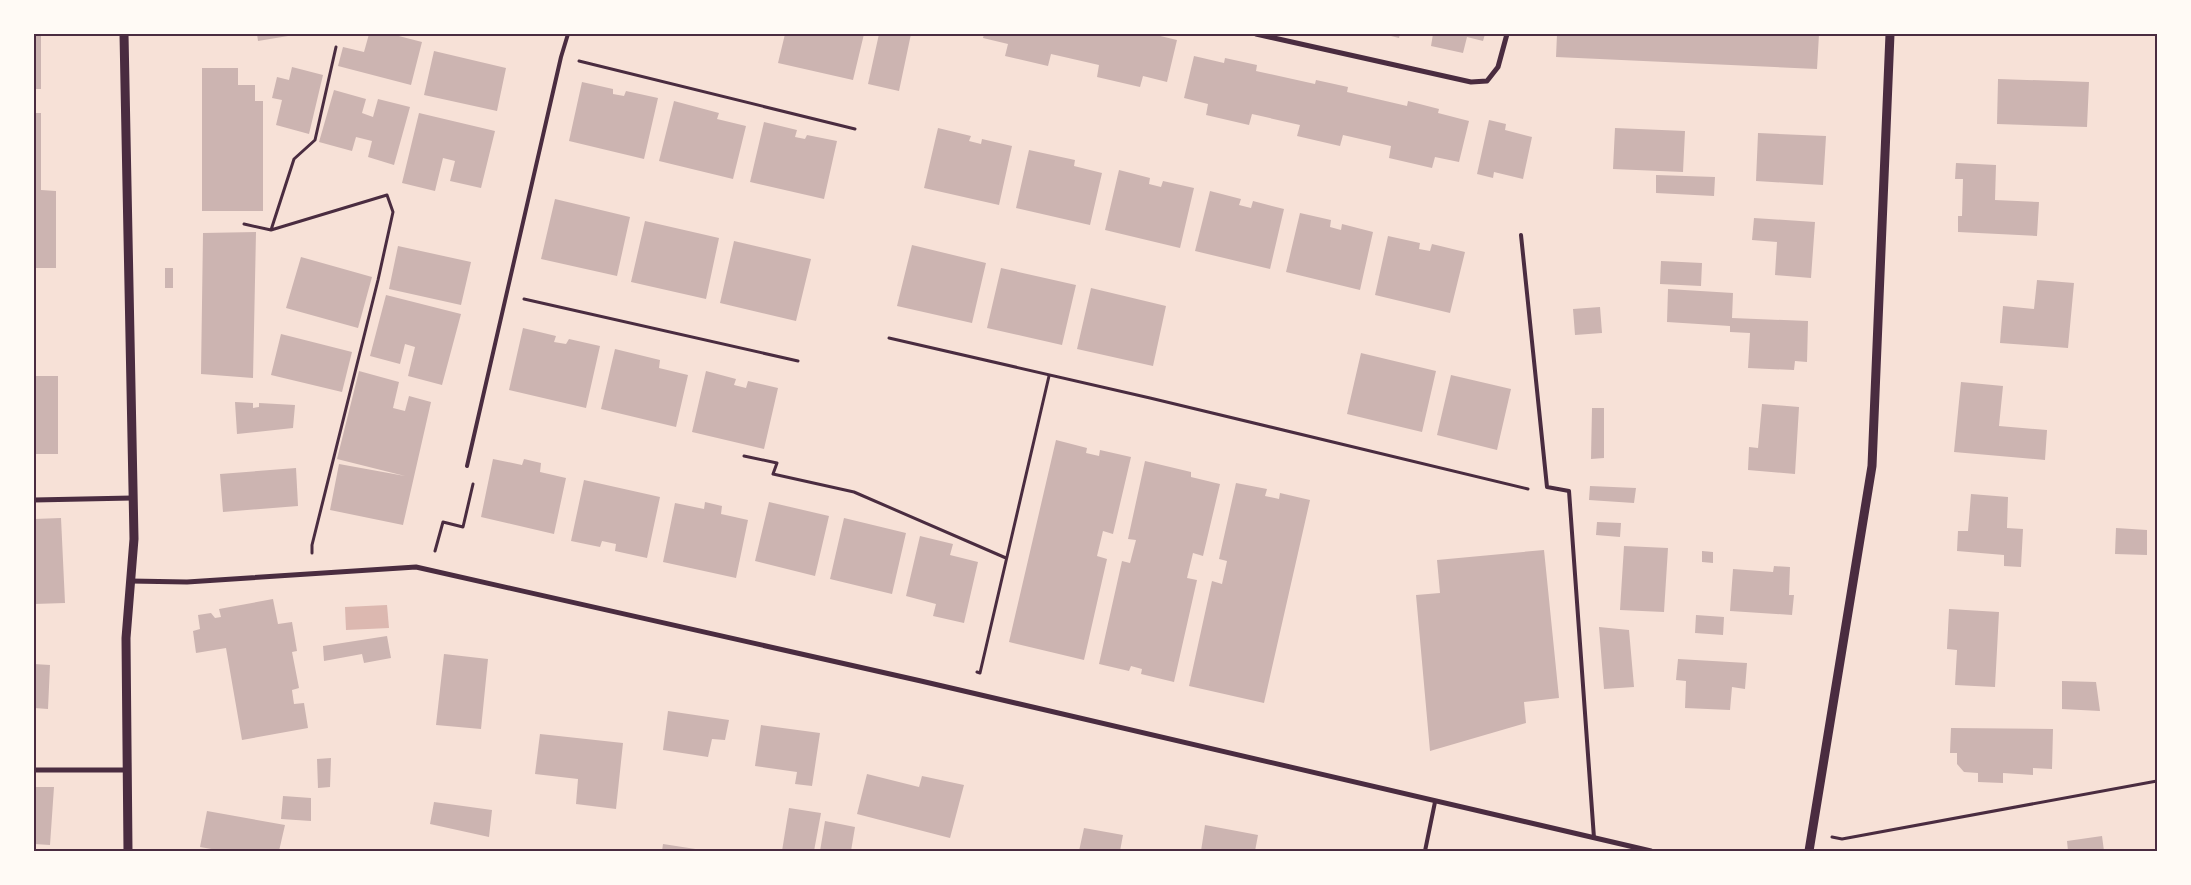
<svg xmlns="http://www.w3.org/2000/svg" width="2191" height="885" font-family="'DM Sans',sans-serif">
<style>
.water{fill:#dcb8b0}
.building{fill:#ccb4b1}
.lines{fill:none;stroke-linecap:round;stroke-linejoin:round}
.path{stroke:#4a2c40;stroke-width:3}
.service{stroke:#4a2c40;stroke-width:4}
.minor{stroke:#4a2c40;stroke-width:5}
.tertiary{stroke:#4a2c40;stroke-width:9}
.neatline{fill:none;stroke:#4a2c40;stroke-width:2}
</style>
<rect width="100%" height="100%" fill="#f7e1d7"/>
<path class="water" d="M387,605L389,628L346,630L345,607Z"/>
<path class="building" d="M34,34H41V89H34Z
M257,34H294V35L258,41Z
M369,34H391L422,42L411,85L338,66L343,47L364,52Z
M785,34H864L853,80L778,63Z
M879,34H911L899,91L868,84Z
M984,34H1152L1177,40L1167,82L1143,76L1140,87L1097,77L1099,65L1051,54L1048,66L1005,56L1008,44L983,38Z
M1383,34H1400L1399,38Z
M1433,34H1485L1483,41L1467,37L1463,53L1431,46Z
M1557,34H1819L1817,69L1556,57Z
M434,51L506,68L497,111L424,95Z
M1194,56L1224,63L1225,58L1257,65L1256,71L1315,84L1316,80L1348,87L1347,92L1407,106L1408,101L1439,109L1438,113L1469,121L1459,162L1435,157L1432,168L1389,158L1391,146L1343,135L1340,146L1297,136L1300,125L1252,114L1249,125L1206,115L1208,104L1184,98Z
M292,67L323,75L309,134L276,125L282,100L272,98L277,77L289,80Z
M202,68H238V85H255V101H263V211H202Z
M1998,79L2089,82L2087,127L1997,124Z
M582,82L613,89V94L624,96L626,91L658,98L644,159L569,141Z
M334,90L366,99L362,113L373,117L378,99L410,107L394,165L368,157L372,141L356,137L352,151L319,142Z
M674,101L719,113L717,119L746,126L733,179L659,161Z
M34,113H41V190L56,191V268H34Z
M419,113L495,131L481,188L450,181L455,161L443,158L435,191L402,183Z
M1489,120L1506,124L1505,130L1532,137L1523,179L1494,172L1493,178L1477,174Z
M764,122L797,130L795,137L805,139L807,135L837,141L824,199L750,182Z
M938,128L971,136L969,141L981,144L982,139L1012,146L999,205L924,188Z
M1615,128L1685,131L1683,172L1613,169Z
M1758,133L1826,136L1823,185L1756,181Z
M1029,150L1075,160L1074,166L1102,173L1090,225L1016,208Z
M1956,163L1996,165L1995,200L2039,202L2037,236L1958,232V216H1962L1963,179H1955Z
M1119,170L1150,178L1149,184L1161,187L1163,181L1194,188L1180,248L1105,230Z
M1656,175L1715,177L1714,196L1656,193Z
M1210,191L1241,199L1239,205L1251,208L1253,201L1284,209L1270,269L1195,251Z
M555,199L630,217L617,276L541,259Z
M1300,213L1331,220L1330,227L1341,230L1342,224L1373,232L1360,290L1286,272Z
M1754,218L1815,222L1811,278L1775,275L1777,242L1752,240Z
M645,221L719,238L706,299L631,282Z
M256,232L253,378L201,374L203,233Z
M1388,236L1420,243L1419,249L1430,251L1432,244L1465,252L1450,313L1375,295Z
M734,241L811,259L796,321L720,303Z
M912,245L986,263L972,323L897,306Z
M398,246L471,262L461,305L389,289Z
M301,257L372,277L358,328L286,308Z
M1661,261L1702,263L1701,286L1660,284Z
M165,268H173V288H165Z
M1001,268L1076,285L1062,345L987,328Z
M2037,280L2074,283L2068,348L2000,343L2003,306L2034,309Z
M1091,288L1166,306L1153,366L1077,349Z
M1668,289L1733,293L1732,318L1808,321L1807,362L1795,361L1794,370L1748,368L1750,333L1730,332V326L1667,322Z
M386,295L461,314L442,385L408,376L415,347L405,344L400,364L370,356Z
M1600,307L1602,333L1575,335L1573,309Z
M523,328L556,336L554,342L566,344L569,339L600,346L586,408L509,390Z
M281,334L352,352L342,392L271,375Z
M615,349L660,360L659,368L688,375L676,427L601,409Z
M1361,353L1436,371L1422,432L1347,414Z
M359,371L399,382L393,408L405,411L409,396L431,402L403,525L330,510L339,464L405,476L337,459Z
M706,371L736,379L734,385L746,388L748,381L778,388L764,449L692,432Z
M1451,375L1511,389L1497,450L1437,435Z
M34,376H58V454H34Z
M1961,382L2003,386L1999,426L2047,430L2045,460L1954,452Z
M235,402L253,403V408L259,407V403L295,405L293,428L237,434Z
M1762,404L1799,407L1795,474L1748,470L1749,447L1758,448Z
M1592,408H1604V458L1591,459Z
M1056,440L1087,448L1086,453L1099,456L1100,450L1131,457L1113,534L1103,531L1097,556L1107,559L1084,660L1009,642Z
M493,459L522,465L524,459L541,463L540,472L566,478L554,534L481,517Z
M1145,461L1191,472V477L1220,484L1203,556L1193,553L1187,578L1197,580L1174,682L1141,674L1142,669L1131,666L1129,671L1099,664L1122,561L1130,563L1136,540L1128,539Z
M296,468L298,506L223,512L220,474Z
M584,480L660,497L647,558L615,551L616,544L602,541L600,547L571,541Z
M1236,483L1267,489L1265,496L1279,499L1280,493L1310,500L1264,703L1189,686L1212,581L1222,584L1227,561L1219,559Z
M1590,486L1636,488L1634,503L1589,500Z
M1971,494L2008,497L2007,528L2023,529L2021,567L2004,566V555L1957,551L1958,531H1968Z
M705,502L722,506L721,514L748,520L736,578L663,562L675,503L704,509Z
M769,502L829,516L815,576L755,561Z
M61,518L65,603L34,604V519Z
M844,518L906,533L892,594L830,579Z
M1597,522L1621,523L1620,537L1596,535Z
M2116,528L2147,530V555L2115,554Z
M920,536L953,544L950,555L978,562L964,623L933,616L936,604L906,596Z
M1624,546L1668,548L1664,612L1620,610Z
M1544,550L1559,698L1524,702L1526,723L1430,751L1416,595L1440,593L1437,560Z
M1702,551L1713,552V563L1702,562Z
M1774,566L1790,567L1789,595H1794L1792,615L1730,611L1733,569L1773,572Z
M273,599L278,624L292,622L297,651L292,652L299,688L292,690L294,704L304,703L308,728L242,740L226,648L196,653L193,631L200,629L198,615L211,613L215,618L221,617L219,609Z
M1949,609L1999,612L1995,687L1955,685L1957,650L1947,649Z
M1696,615L1724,617L1723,635L1695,633Z
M1599,627L1629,630L1634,687L1604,689Z
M387,636L391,658L364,663L362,654L324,661L323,646Z
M444,654L488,659L481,729L436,725Z
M1678,659L1747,663L1745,689L1732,687L1730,710L1685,708L1686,681L1676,680Z
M34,664L50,665L48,709L34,708Z
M2062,681L2096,682L2100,711L2062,709Z
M668,711L729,720L725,740L712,739L708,757L663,750Z
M761,725L820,733L812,786L795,784L797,772L755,766Z
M1951,728L2053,729L2052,769L2033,768V775L2003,773V783L1978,782V773L1964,772L1957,764V753H1950Z
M540,734L623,743L616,809L576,804L578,779L535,774Z
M331,758L330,787L318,788L317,759Z
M867,774L919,787L922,776L964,785L950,838L857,814Z
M34,787H54L50,845L34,844Z
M283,796L311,798V821L281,819Z
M434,802L492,810L489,837L430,824Z
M789,808L821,813L814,851H782Z
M207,811L285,825L279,851H223L200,847Z
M825,821L855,827L851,851H820Z
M1205,825L1258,835L1255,851H1201Z
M1084,828L1123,835L1120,851H1079Z
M2102,836L2104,851H2068L2067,841Z
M663,844L702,850V851H662Z"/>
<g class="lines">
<path class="path" d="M579,61L855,129
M244,224L271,230L294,159L315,140L336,47
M271,230L387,195L393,212L378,280L312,545V553
M524,299L798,361
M889,338L1150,398L1528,489
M744,456L777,463L773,474L854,492L1006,558
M435,551L443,522L463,527L473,484
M977,672L980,673L1049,376
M1832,837L1842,839L2157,781"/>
<path class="service" d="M1521,235L1547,487L1569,491L1594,838
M467,466L561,57L568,34
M1425,851L1435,802"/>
<path class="minor" d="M1256,34L1471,82L1487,81L1498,67L1507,34
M34,500L132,498
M130,581L187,582L416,567L921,681L1651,851
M34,770H127"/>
<path class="tertiary" d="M124,34L134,539L126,638L128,851
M1809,851L1872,466L1890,34"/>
</g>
<rect width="2191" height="885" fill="none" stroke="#fffaf5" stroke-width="70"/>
<rect x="35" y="35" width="2121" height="815" class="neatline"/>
</svg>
